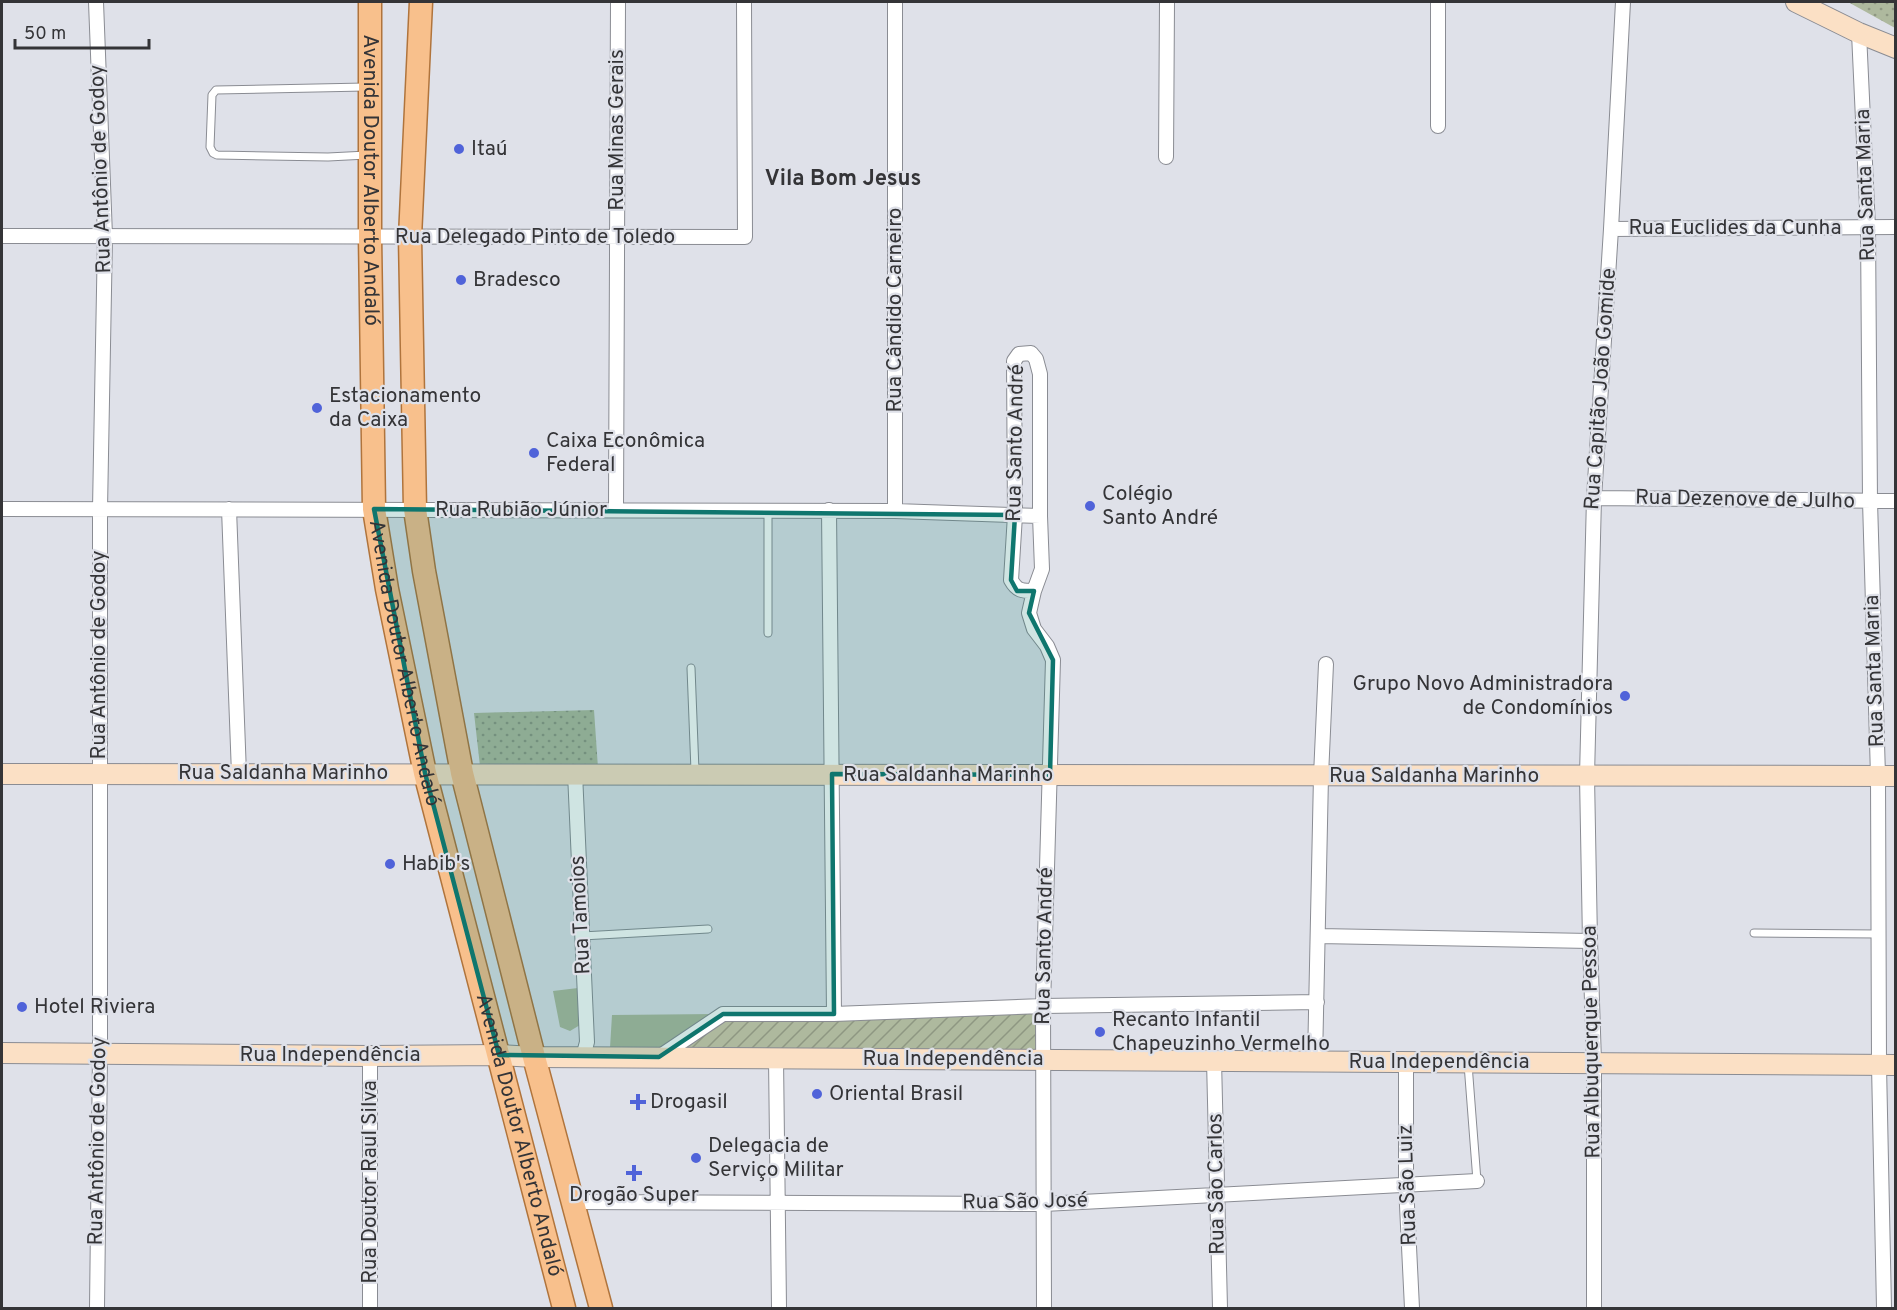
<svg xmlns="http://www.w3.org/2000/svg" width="1897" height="1310" font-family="Overpass,sans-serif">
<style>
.grass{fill:#aeb99e}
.park{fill:url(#park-dots)}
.garden{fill:url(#garden-furrows)}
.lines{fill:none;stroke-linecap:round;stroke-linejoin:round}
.lane-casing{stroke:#8a8c93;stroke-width:9}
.street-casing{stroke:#8a8c93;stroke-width:16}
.secondary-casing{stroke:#8a8c93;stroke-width:22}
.primary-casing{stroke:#b0743c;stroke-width:25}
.lane{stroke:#fff;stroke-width:7}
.street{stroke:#fff;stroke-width:14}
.secondary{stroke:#fbe0c5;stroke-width:20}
.primary{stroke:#f8c08c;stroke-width:22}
.marked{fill:#0f766e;fill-opacity:0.2;stroke:#0f766e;stroke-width:4.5;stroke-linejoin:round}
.poi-dot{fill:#5063d9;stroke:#dfe1e9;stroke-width:2}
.labels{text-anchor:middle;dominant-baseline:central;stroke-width:4.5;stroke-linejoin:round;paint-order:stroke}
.street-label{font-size:21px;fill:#343437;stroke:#dfe1e9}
.poi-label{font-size:21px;fill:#343437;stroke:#dfe1e9;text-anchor:start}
.neighbourhood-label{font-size:22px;font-weight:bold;fill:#343437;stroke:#dfe1e9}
</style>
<defs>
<pattern id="park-dots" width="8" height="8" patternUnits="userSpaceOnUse" patternTransform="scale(1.5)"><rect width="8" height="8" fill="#aeb99e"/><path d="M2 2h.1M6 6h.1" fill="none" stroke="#8e9782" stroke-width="1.8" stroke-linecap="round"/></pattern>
<pattern id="garden-furrows" width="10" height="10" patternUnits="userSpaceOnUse" patternTransform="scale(1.5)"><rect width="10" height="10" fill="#aeb99e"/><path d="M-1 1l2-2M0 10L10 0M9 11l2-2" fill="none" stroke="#8e9782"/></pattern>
</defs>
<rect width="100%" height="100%" fill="#dfe1e9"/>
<path class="grass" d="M578,988L580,1025L570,1031L560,1027L553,991Z
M715,1014L661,1048H610L612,1015Z"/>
<path class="park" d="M1848,2H1895V28Z
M594,710L598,768L480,766L474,713Z"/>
<path class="garden" d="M1042,1011L1044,1053H671L722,1019Z"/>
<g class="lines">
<defs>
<path id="lane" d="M365,87L216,90L212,95L210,147L213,153L217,155L328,157L367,155
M768,510V633
M691,668L695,771
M1754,933L1878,934
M582,936L708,929
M1468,1064L1477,1181"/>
<path id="street" d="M96,2L105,236L100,509V1054L97,1308
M1859,33L1868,228L1870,501L1878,776L1879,1065L1884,1308
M1438,126V2
M1166,157L1167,2
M1611,229L1896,227
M2,236L745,237L744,2
M1594,498L1896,501
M2,509L895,511L1040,516
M229,509L239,774
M616,510L618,2
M829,510L834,1014
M895,511V2
M1034,591C1022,591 1017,591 1011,580L1015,515L1014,361L1019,354L1031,353L1036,359L1040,374V516L1042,569L1034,591L1029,613L1034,629L1047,646L1053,660L1043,1006L1044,1308
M575,773L587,1042L583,1057
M1318,936L1590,941
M370,1056V1308
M659,1057L723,1014H834L1043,1006L1317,1002
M776,1058L779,1308
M1214,1060L1220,1308
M1315,1061L1321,776L1326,664
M1406,1062V1185L1412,1308
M572,1202L1044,1204L1477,1181
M1594,1308V1062L1590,941L1587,776L1594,498L1611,229L1623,2"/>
<path id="secondary" d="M1796,2L1859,33L1896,48
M2,774C633,772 1264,777 1896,776
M2,1053L370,1056L499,1055L534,1057L1896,1065"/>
<g id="primary">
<path id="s1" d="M370,2V236L374,509L387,589L425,773L564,1308"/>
<path d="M421,2L410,237L415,509L424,571L462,773L534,1057L601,1308"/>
</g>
</defs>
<use href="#lane" class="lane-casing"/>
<use href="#street" class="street-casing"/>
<use href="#secondary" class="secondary-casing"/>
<use href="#primary" class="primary-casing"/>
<use href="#lane" class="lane"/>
<use href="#street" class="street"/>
<use href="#secondary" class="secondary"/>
<use href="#primary" class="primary"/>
</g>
<path class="marked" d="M374,509L1015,515L1011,580L1017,591H1034L1029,613L1053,660L1050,775L832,774L834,1014H723L659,1057L499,1055L425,773Z"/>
<g class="poi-dot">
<circle cx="459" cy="149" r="6"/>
<circle cx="461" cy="280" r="6"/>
<circle cx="317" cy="408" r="6"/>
<circle cx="534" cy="453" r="6"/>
<circle cx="1090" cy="506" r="6"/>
<circle cx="1625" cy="696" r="6"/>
<circle cx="390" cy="864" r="6"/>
<circle cx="22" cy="1007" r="6"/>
<circle cx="1100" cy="1032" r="6"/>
<circle cx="817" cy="1094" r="6"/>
<path d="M635 1093h6v6h6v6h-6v6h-6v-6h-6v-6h6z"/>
<circle cx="696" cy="1158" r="6"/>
<path d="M631 1164h6v6h6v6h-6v6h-6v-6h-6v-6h6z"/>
</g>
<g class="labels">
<g class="street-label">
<text transform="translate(617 130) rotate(-90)">Rua Minas Gerais</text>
<text transform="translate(101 169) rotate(-92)">Rua Antônio de Godoy</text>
<text stroke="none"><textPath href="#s1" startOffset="178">Avenida Doutor Alberto Andaló</textPath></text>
<text transform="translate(1866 185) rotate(-92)">Rua Santa Maria</text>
<text x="1735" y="228">Rua Euclides da Cunha</text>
<text x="535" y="237">Rua Delegado Pinto de Toledo</text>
<text transform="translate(895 310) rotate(-90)">Rua Cândido Carneiro</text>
<text transform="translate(1601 389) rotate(-86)">Rua Capitão João Gomide</text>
<text transform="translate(1016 443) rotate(-89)">Rua Santo André</text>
<text transform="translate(1745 500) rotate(1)">Rua Dezenove de Julho</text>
<text x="521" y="510">Rua Rubião Júnior</text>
<text transform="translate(99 655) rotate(-90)">Rua Antônio de Godoy</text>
<text stroke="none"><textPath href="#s1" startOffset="664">Avenida Doutor Alberto Andaló</textPath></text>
<text transform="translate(1875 671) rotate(-92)">Rua Santa Maria</text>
<text x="283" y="773">Rua Saldanha Marinho</text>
<text x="948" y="775">Rua Saldanha Marinho</text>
<text x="1434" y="776">Rua Saldanha Marinho</text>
<text transform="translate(581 915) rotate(-93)">Rua Tamoios</text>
<text transform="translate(1045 946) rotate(-89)">Rua Santo André</text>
<text transform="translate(1592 1042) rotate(-91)">Rua Albuquerque Pessoa</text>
<text x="330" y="1055">Rua Independência</text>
<text x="953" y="1059">Rua Independência</text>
<text x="1439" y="1062">Rua Independência</text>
<text stroke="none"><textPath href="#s1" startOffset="1150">Avenida Doutor Alberto Andaló</textPath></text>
<text transform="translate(98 1141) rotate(-89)">Rua Antônio de Godoy</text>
<text transform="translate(370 1182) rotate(-90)">Rua Doutor Raul Silva</text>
<text transform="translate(1217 1184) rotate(-91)">Rua São Carlos</text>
<text transform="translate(1408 1185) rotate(-92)">Rua São Luiz</text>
<text transform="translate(1025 1202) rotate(-1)">Rua São José</text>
</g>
<g class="poi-label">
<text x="471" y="149">Itaú</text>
<text x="473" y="280">Bradesco</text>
<text x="329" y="396">Estacionamento<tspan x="329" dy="24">da Caixa</tspan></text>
<text x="546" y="441">Caixa Econômica<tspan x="546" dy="24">Federal</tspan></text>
<text x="1102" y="494">Colégio<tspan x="1102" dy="24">Santo André</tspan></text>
<text x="1613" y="684" text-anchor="end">Grupo Novo Administradora<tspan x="1613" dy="24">de Condomínios</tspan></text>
<text x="402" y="864">Habib's</text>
<text x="34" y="1007">Hotel Riviera</text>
<text x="1112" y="1020">Recanto Infantil<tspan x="1112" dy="24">Chapeuzinho Vermelho</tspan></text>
<text x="829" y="1094">Oriental Brasil</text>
<text x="650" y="1102">Drogasil</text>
<text x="708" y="1146">Delegacia de<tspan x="708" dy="24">Serviço Militar</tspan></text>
<text x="634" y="1195" text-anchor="middle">Drogão Super</text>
</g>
<g class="neighbourhood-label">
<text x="843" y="179">Vila Bom Jesus</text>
</g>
</g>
<rect width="1897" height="1310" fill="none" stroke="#343437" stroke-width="6"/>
<path d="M15 39v9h134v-9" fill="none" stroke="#343437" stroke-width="3"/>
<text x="24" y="39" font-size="18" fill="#343437" stroke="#dfe1e9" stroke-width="4.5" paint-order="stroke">50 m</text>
</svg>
